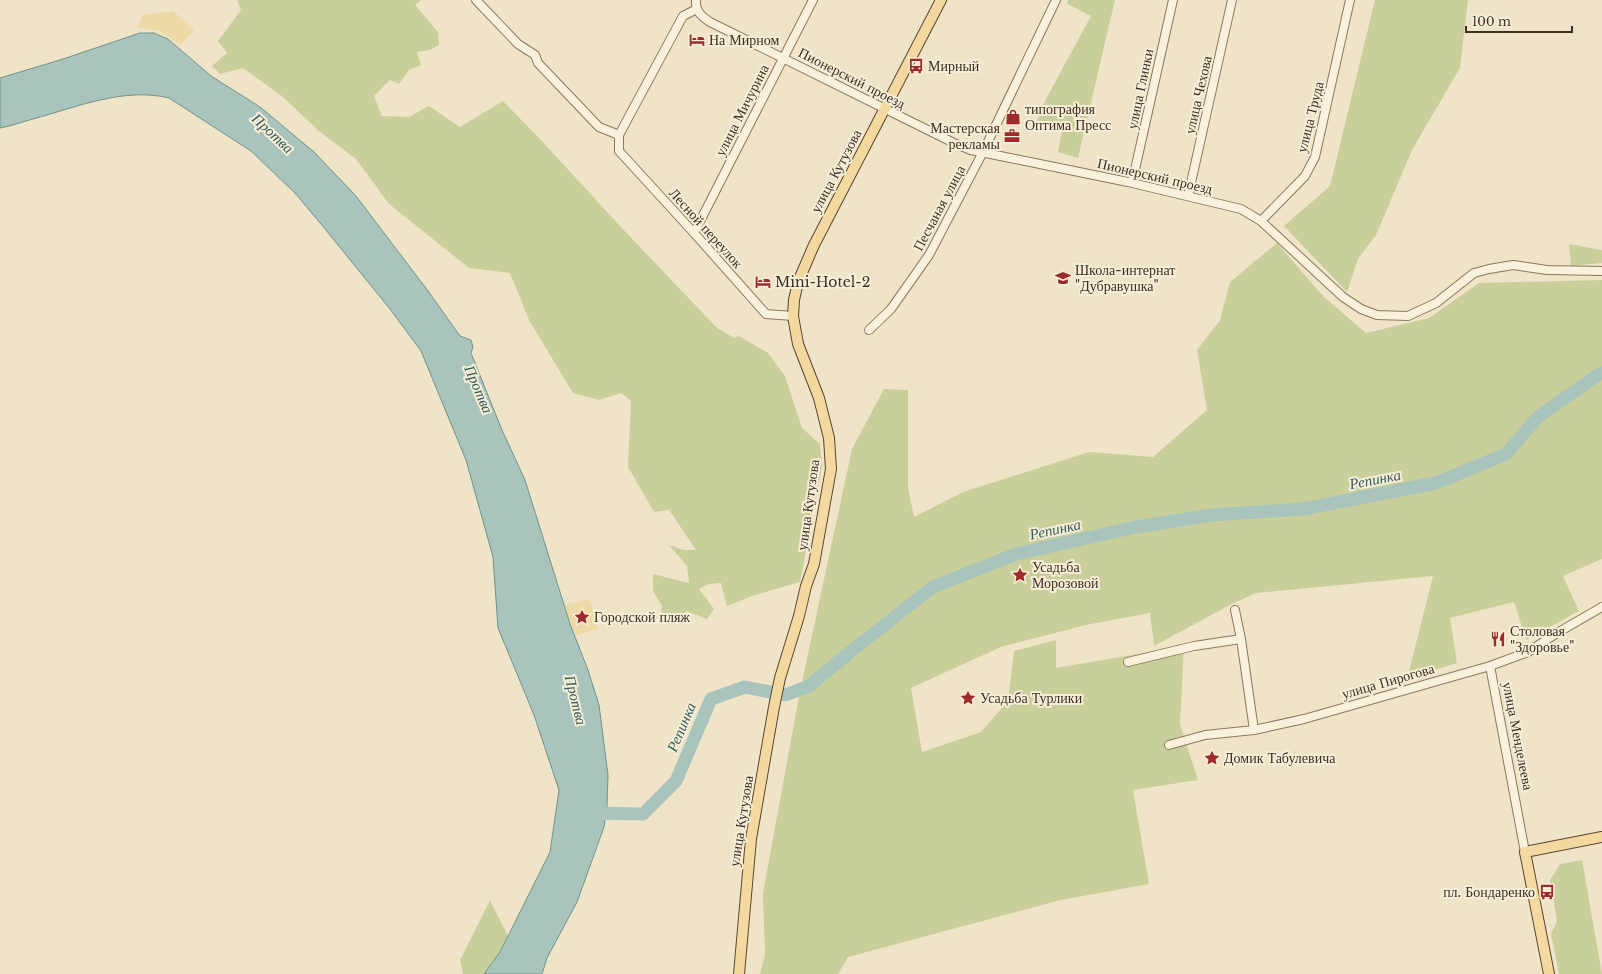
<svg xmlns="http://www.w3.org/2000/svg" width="1602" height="974" font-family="'Libre Baskerville',serif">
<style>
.green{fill:#c9cf9b}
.sand{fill:#ecd9a5}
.water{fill:#a9c4bc;stroke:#6f938a}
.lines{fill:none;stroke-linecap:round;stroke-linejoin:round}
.river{stroke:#a9c4bc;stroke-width:13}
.minor-casing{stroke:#8d765c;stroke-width:10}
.major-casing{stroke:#5b4430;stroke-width:12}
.minor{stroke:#faf1dc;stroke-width:8}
.major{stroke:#f3d9a0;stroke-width:10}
.labels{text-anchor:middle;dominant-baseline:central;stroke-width:4;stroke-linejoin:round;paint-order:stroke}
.poi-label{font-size:14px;fill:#3d2e20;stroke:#f7eed8;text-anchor:start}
.street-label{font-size:14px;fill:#3d2e20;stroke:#f7eed8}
.water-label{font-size:15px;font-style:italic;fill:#2f5d5a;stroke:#f7eed8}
</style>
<rect width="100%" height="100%" fill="#f0e4c8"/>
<path class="green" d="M237,0H421L415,5L438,32L439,45L430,50L417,52L421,65L409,70L399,84L390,80L374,96L382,116L409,117L429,106L460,127L503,101L540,139L620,226L717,328L734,338L739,336L768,353L785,376L802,428L820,444L822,466L800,582L752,596L727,606L721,583L709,584L699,589L714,609L707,619L686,611L680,624H660L662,606L653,591V574L689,583L687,566L669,545L684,550H696L669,510L654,512L628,467L631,401L621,393L599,400L573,393L529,320L510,273L469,268L389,204L356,159L320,132L283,97L243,68L220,74L212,66L227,53L218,41L241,10Z
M1068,0H1115L1078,158L1058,152L1063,126L1037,121L1046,99L1091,16L1067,4Z
M1375,0H1468L1460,68L1413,148L1376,235L1358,259L1347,292L1284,226L1330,186Z
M1277,243L1323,296L1366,333L1429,318L1479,283L1602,280V559L1563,576L1579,611L1526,640L1514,602L1450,618L1457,663L1407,679L1433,576L1256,593L1232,604L1154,646L1150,613L1086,625L1001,647L911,688L922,752L981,732L1008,701L1014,651L1056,640V668L1184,646L1180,724L1198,780L1133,790L1149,884L1061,900L848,957L838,974H760L765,955L763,893L800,691L852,449L884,389L908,390V488L914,517L963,492L1089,452L1153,457L1207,410L1197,350L1220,320L1230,282Z
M1569,244L1602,250V263L1571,266Z
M1582,860L1602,974H1559L1551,934L1557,921L1550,880L1560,864Z
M490,900L508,936L500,952L484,974H463L460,960Z"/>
<path class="sand" d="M173,11L194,30L181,45L159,31L138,27L143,15Z
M590,599L598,629L575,635L564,605Z"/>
<path class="water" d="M140,33H154L168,39L211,76L260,107L314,152L356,196L428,291L460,336L471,340L473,347L471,353L502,430L525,480L570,624L588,670L599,705L608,775L607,806L604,827L577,902L547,958L542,974H484L500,952L550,852L559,790L534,715L498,628L493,557L466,460L421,351L390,309L321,224L295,193L251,151L169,98C124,87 77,107 33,119C22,122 11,126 0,128V78L60,60Z"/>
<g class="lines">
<path class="river" d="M588,813L643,814L676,781L711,699L745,687L785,695L809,686L850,652L933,587L1016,554L1136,527L1212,515L1303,509L1436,483L1506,454L1538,417L1596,376L1602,373"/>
<defs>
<path id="minor" d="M476,0L518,44L535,55L538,63L599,127L619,135
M696,0C695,11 701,16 710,22L956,144L971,150L1128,182L1241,209L1261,221L1343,297L1361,309L1377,315L1408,316L1436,303L1474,273L1489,269L1513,265L1547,270L1602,271
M697,9L683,16L619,135V151L694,233L766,314L793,316
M1132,183L1173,0
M1188,196L1232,0
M1261,221L1305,176L1315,157L1350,0
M694,233L813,0
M869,330L891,309L929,255L983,152L1056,0
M1235,610L1241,639L1254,730
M1128,662L1194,646L1241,639
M1490,666L1525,852
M1169,745L1205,735L1254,730L1304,719L1490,666L1528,652L1557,633L1602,607"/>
<path id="major" d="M739,974L751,839L774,707L780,678L799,616L806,586L814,564L831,469L829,438L819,398L798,344L793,316L794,300L798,282L814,245L941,0
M1549,974L1525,852L1602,837"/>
</defs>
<use href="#minor" class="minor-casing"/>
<use href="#major" class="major-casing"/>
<use href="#minor" class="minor"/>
<use href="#major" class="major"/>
</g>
<defs>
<symbol id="hotel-bare" viewBox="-9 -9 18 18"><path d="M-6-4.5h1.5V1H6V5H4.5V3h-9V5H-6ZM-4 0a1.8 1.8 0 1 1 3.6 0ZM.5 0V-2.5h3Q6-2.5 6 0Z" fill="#9e2a2b" stroke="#f7eed8" stroke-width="2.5" paint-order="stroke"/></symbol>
<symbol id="bus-bare" viewBox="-9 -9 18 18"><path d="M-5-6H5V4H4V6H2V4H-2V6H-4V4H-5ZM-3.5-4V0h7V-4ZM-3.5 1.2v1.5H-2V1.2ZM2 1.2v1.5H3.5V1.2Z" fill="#9e2a2b" stroke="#f7eed8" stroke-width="2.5" paint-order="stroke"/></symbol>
<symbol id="shop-bare" viewBox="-9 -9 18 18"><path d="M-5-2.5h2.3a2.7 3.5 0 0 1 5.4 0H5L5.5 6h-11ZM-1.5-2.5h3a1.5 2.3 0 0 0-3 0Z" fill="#9e2a2b" stroke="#f7eed8" stroke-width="2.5" paint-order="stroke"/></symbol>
<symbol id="office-bare" viewBox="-9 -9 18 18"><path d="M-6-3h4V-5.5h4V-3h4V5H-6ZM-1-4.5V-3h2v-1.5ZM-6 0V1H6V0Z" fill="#9e2a2b" stroke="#f7eed8" stroke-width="2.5" paint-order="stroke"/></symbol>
<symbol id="school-bare" viewBox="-9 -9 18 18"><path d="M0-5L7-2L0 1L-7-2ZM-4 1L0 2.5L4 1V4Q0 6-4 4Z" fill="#9e2a2b" stroke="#f7eed8" stroke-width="2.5" paint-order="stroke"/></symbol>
<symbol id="sight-bare" viewBox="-9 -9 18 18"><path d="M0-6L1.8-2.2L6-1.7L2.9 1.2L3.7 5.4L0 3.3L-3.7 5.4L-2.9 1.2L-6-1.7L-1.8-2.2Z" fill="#9e2a2b" stroke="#f7eed8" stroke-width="2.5" paint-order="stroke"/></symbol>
<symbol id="restaurant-bare" viewBox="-9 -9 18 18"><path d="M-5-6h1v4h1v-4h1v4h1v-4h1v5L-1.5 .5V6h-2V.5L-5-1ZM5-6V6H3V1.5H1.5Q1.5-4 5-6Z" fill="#9e2a2b" stroke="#f7eed8" stroke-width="2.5" paint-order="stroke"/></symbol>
</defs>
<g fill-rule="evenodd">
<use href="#hotel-bare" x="686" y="29" width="22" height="22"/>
<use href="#bus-bare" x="905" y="55" width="22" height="22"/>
<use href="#shop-bare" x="1002" y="106" width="22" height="22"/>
<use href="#office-bare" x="1001" y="125" width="22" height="22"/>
<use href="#school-bare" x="1052" y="267" width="22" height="22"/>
<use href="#hotel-bare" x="752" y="271" width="22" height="22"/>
<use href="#sight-bare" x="1009" y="564" width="22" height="22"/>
<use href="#sight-bare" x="571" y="606" width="22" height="22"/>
<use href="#restaurant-bare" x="1487" y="628" width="22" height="22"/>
<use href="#sight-bare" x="957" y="687" width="22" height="22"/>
<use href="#sight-bare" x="1201" y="747" width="22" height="22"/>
<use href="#bus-bare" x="1536" y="881" width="22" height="22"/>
</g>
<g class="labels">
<g class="poi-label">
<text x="709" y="40">На Мирном</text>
<text x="928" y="66">Мирный</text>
<text x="1025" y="109">типография<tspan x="1025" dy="16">Оптима Пресс</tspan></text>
<text x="1000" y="128" text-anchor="end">Мастерская<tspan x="1000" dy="16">рекламы</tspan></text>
<text x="1075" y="270">Школа-интернат<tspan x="1075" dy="16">"Дубравушка"</tspan></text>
<text x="775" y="282">Mini-Hotel-2</text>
<text x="1032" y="567">Усадьба<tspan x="1032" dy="16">Морозовой</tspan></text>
<text x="594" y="617">Городской пляж</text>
<text x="1510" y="631">Столовая<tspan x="1510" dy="16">"Здоровье"</tspan></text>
<text x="980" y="698">Усадьба Турлики</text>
<text x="1224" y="758">Домик Табулевича</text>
<text x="1535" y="892" text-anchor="end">пл. Бондаренко</text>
</g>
<g class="street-label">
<text transform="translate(852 78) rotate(27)">Пионерский проезд</text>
<text transform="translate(1140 89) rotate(-78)">улица Глинки</text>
<text transform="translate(1198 95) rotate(-77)">улица Чехова</text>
<text transform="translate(742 110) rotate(-63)">улица Мичурина</text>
<text transform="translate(1310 117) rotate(-76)">улица Труда</text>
<text transform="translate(836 171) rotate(-62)">улица Кутузова</text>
<text transform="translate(1155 176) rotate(13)">Пионерский проезд</text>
<text transform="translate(939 208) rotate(-62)">Песчаная улица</text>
<text transform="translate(706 228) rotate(48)">Лесной переулок</text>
<text transform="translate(808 505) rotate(-82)">улица Кутузова</text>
<text transform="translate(1388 681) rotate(-16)">улица Пирогова</text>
<text transform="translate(1518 736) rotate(79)">улица Менделеева</text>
<text transform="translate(741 821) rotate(-81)">улица Кутузова</text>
</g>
<g class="water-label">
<text transform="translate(273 133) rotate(43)">Протва</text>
<text transform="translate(479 389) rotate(67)">Протва</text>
<text transform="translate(1375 479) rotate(-11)">Репинка</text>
<text transform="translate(1055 529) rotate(-12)">Репинка</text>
<text transform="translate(576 700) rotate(76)">Протва</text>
<text transform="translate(681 727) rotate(-67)">Репинка</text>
</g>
</g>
<path d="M1466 26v6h106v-6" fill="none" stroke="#3d2e20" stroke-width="2"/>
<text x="1472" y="26" font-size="12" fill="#3d2e20" stroke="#f7eed8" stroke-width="3" paint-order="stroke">100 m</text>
</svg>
